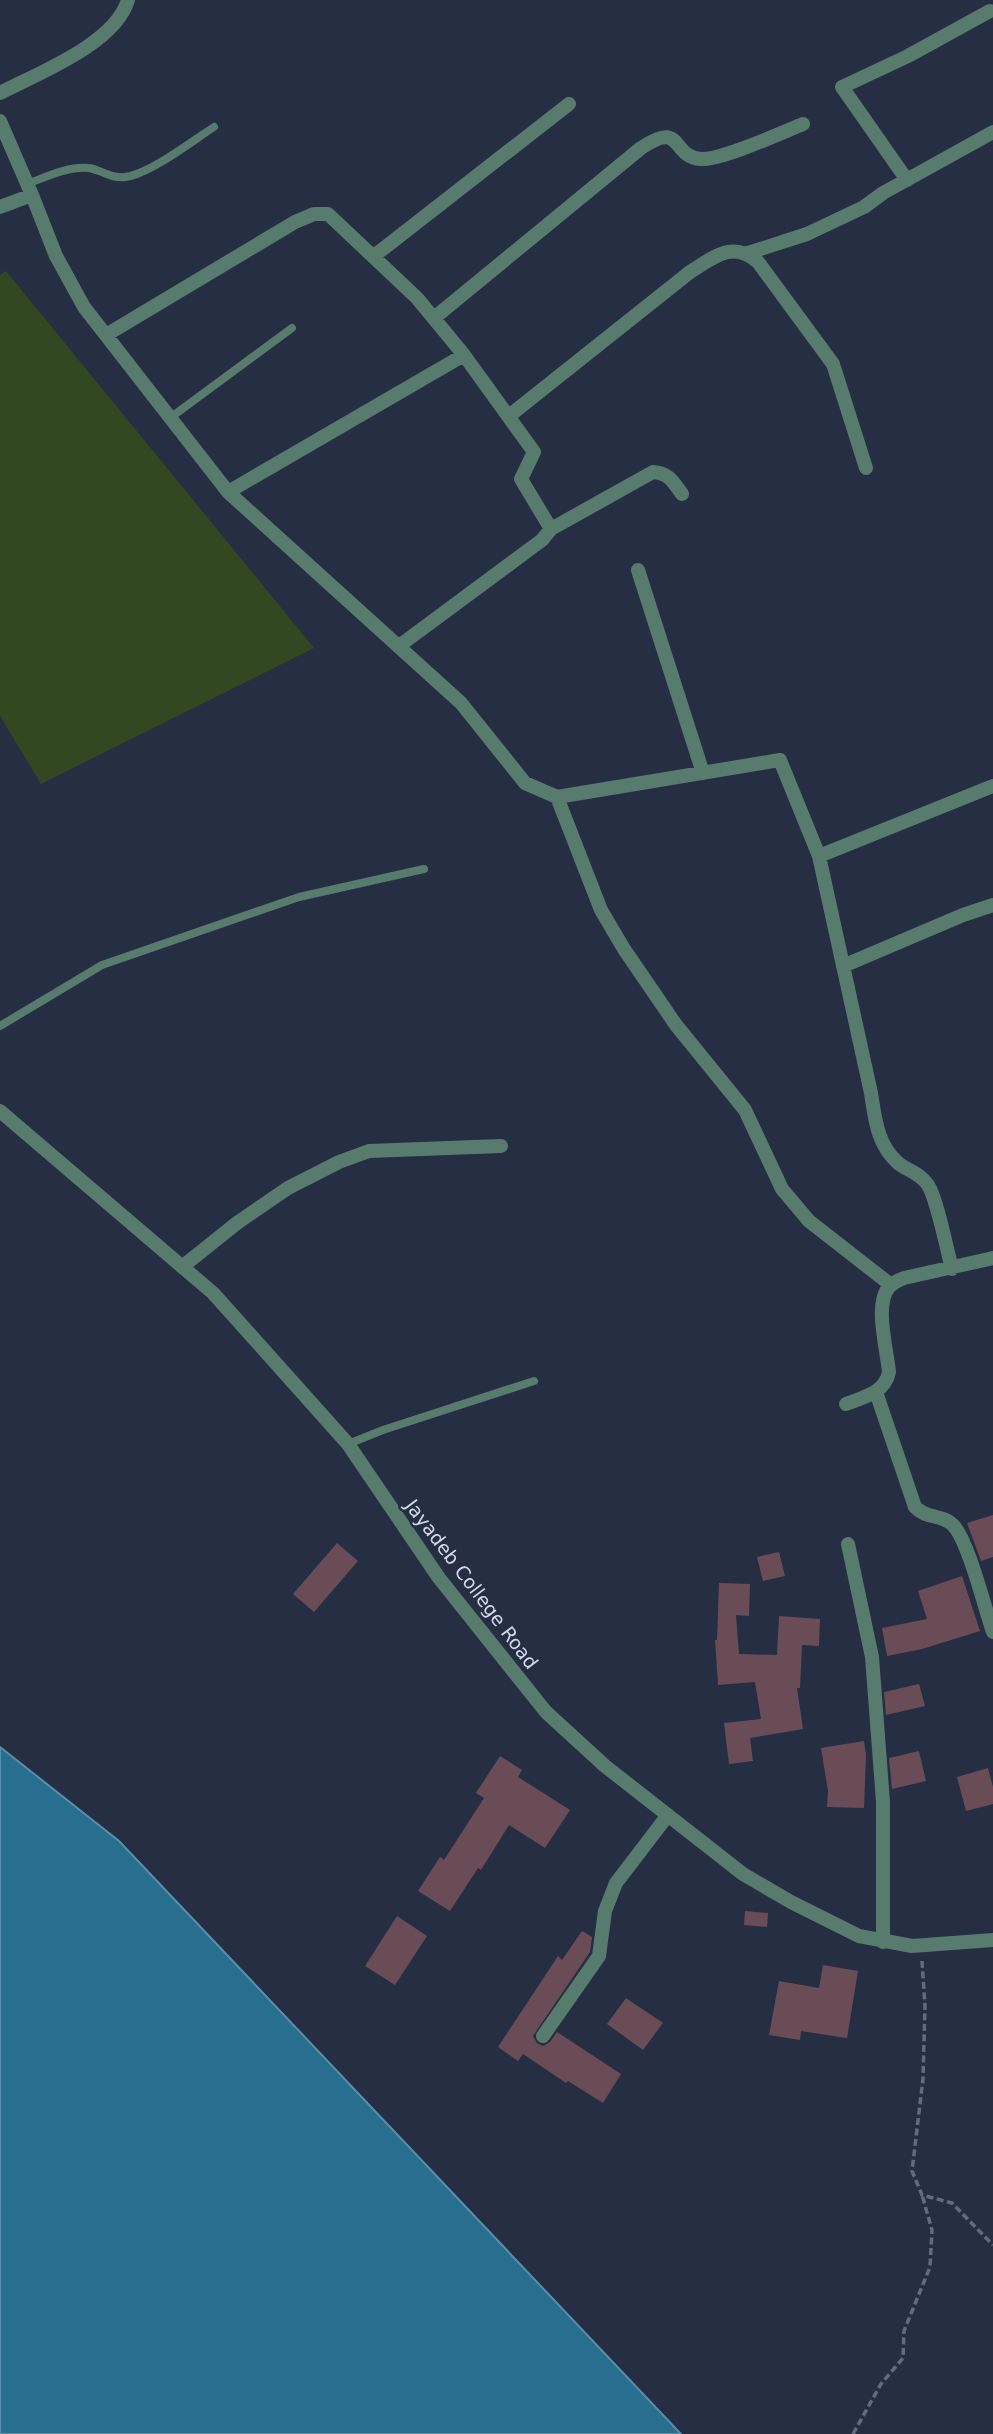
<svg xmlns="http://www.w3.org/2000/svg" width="993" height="2434" font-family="'DejaVu Sans',sans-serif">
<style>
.green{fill:#314820}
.water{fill:#286e8e;stroke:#5b8ea9;stroke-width:2}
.building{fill:#6a4c57}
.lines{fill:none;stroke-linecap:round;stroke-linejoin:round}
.path{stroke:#636b7e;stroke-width:3.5;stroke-dasharray:7 3.5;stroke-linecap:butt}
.service{stroke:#577b6c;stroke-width:8}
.minor{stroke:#577b6c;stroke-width:14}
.tertiary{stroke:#577b6c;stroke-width:14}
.labels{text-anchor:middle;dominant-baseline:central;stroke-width:5;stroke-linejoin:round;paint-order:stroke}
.street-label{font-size:19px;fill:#d3d9e8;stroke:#262e44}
</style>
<rect width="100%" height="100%" fill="#262e44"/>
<path class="green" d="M6,271L314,648L41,784L0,716V275Z"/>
<path class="water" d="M0,1747L119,1841L681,2434H0Z"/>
<path class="building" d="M993,1515V1557L981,1561L967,1523Z
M337,1543L358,1561L314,1612L293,1594Z
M779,1552L785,1576L763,1581L757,1557Z
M962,1576L980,1631L922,1649L887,1656L882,1628L927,1619L918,1591Z
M719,1583L750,1584L749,1616L736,1615L739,1654L777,1655L779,1616L820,1619L819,1646L802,1645L800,1688H797L803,1729L750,1738L753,1761L729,1764L724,1723L761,1719L755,1682L718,1685L715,1640H717Z
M919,1684L925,1706L886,1715L884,1692Z
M864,1741L866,1755L864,1808L827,1807L828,1791L821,1748Z
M919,1751L926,1781L892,1789L889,1758Z
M500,1756L522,1770L518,1777L570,1810L545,1848L509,1825L481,1870L478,1868L450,1911L418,1891L440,1857L444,1860L484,1798L476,1793Z
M988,1768L993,1787V1804L966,1811L957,1777Z
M745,1911L768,1913L767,1927L744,1925Z
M397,1916L427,1936L395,1985L365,1966Z
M582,1931L592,1937L590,1952L533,2036L537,2043L543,2046L550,2042L557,2032L621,2074L603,2103L568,2081L566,2083L523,2054L518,2061L498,2047L558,1956L562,1960Z
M823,1965L858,1971L847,2038L801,2031L800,2040L769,2035L779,1981L819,1988Z
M626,1998L663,2023L643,2050L607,2024Z"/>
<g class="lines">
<path class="path" d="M922,1961L925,2006L923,2079L912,2171L922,2195L952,2203L993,2245
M853,2434L881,2384L903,2358L904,2331L930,2267L932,2230L922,2195"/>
<path class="service" d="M27,184C46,177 68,166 89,168C101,170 112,179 125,177C150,174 192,141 214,127
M170,418L292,328
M0,1026L102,965L299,897L424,869
M348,1444L383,1430L534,1381"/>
<path class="minor" d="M0,93C38,73 115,44 128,0
M0,121L32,195L0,207
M907,180L842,87L908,56L990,11
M32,195L56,256L84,307L228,492
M748,253L807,234L864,207L883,193L993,132
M374,256L569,104
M434,318L641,148C684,119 670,157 701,159C722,160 781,133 803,124
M106,335L295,222L314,214H328L417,298L464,355
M509,416L690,272C714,257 733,240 758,262L833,364L866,468
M551,529L653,472C669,473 673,482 682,494
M638,570L703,773
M399,646L542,540L551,529L521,479L534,452L464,355L228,492L461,703L525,783L557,797L780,760L819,856
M557,797L601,910L624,949L676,1025L745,1110L782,1189L809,1221L891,1285
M843,966L963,915L993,905
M182,1267L237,1223L288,1188L339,1162L369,1151L501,1146
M952,1269C947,1250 937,1199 928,1185C920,1173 908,1171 898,1163C877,1144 875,1119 871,1093L819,856L993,786
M876,1392L915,1507C926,1519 942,1514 953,1525C968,1540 985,1609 993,1632
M846,1404C864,1397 885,1393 889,1372C887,1350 874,1304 889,1287C893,1283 899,1280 904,1278L993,1258
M848,1544L872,1657L883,1802V1942
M543,2036L599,1956L605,1911L616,1883L668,1815"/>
<path class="tertiary" d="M0,1111L213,1293L348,1444L439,1578L546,1712L605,1766L743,1874L791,1902L859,1936L912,1946L993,1940"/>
</g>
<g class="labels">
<g class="street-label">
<text transform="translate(472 1584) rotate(53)">Jayadeb College Road</text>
</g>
</g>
</svg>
